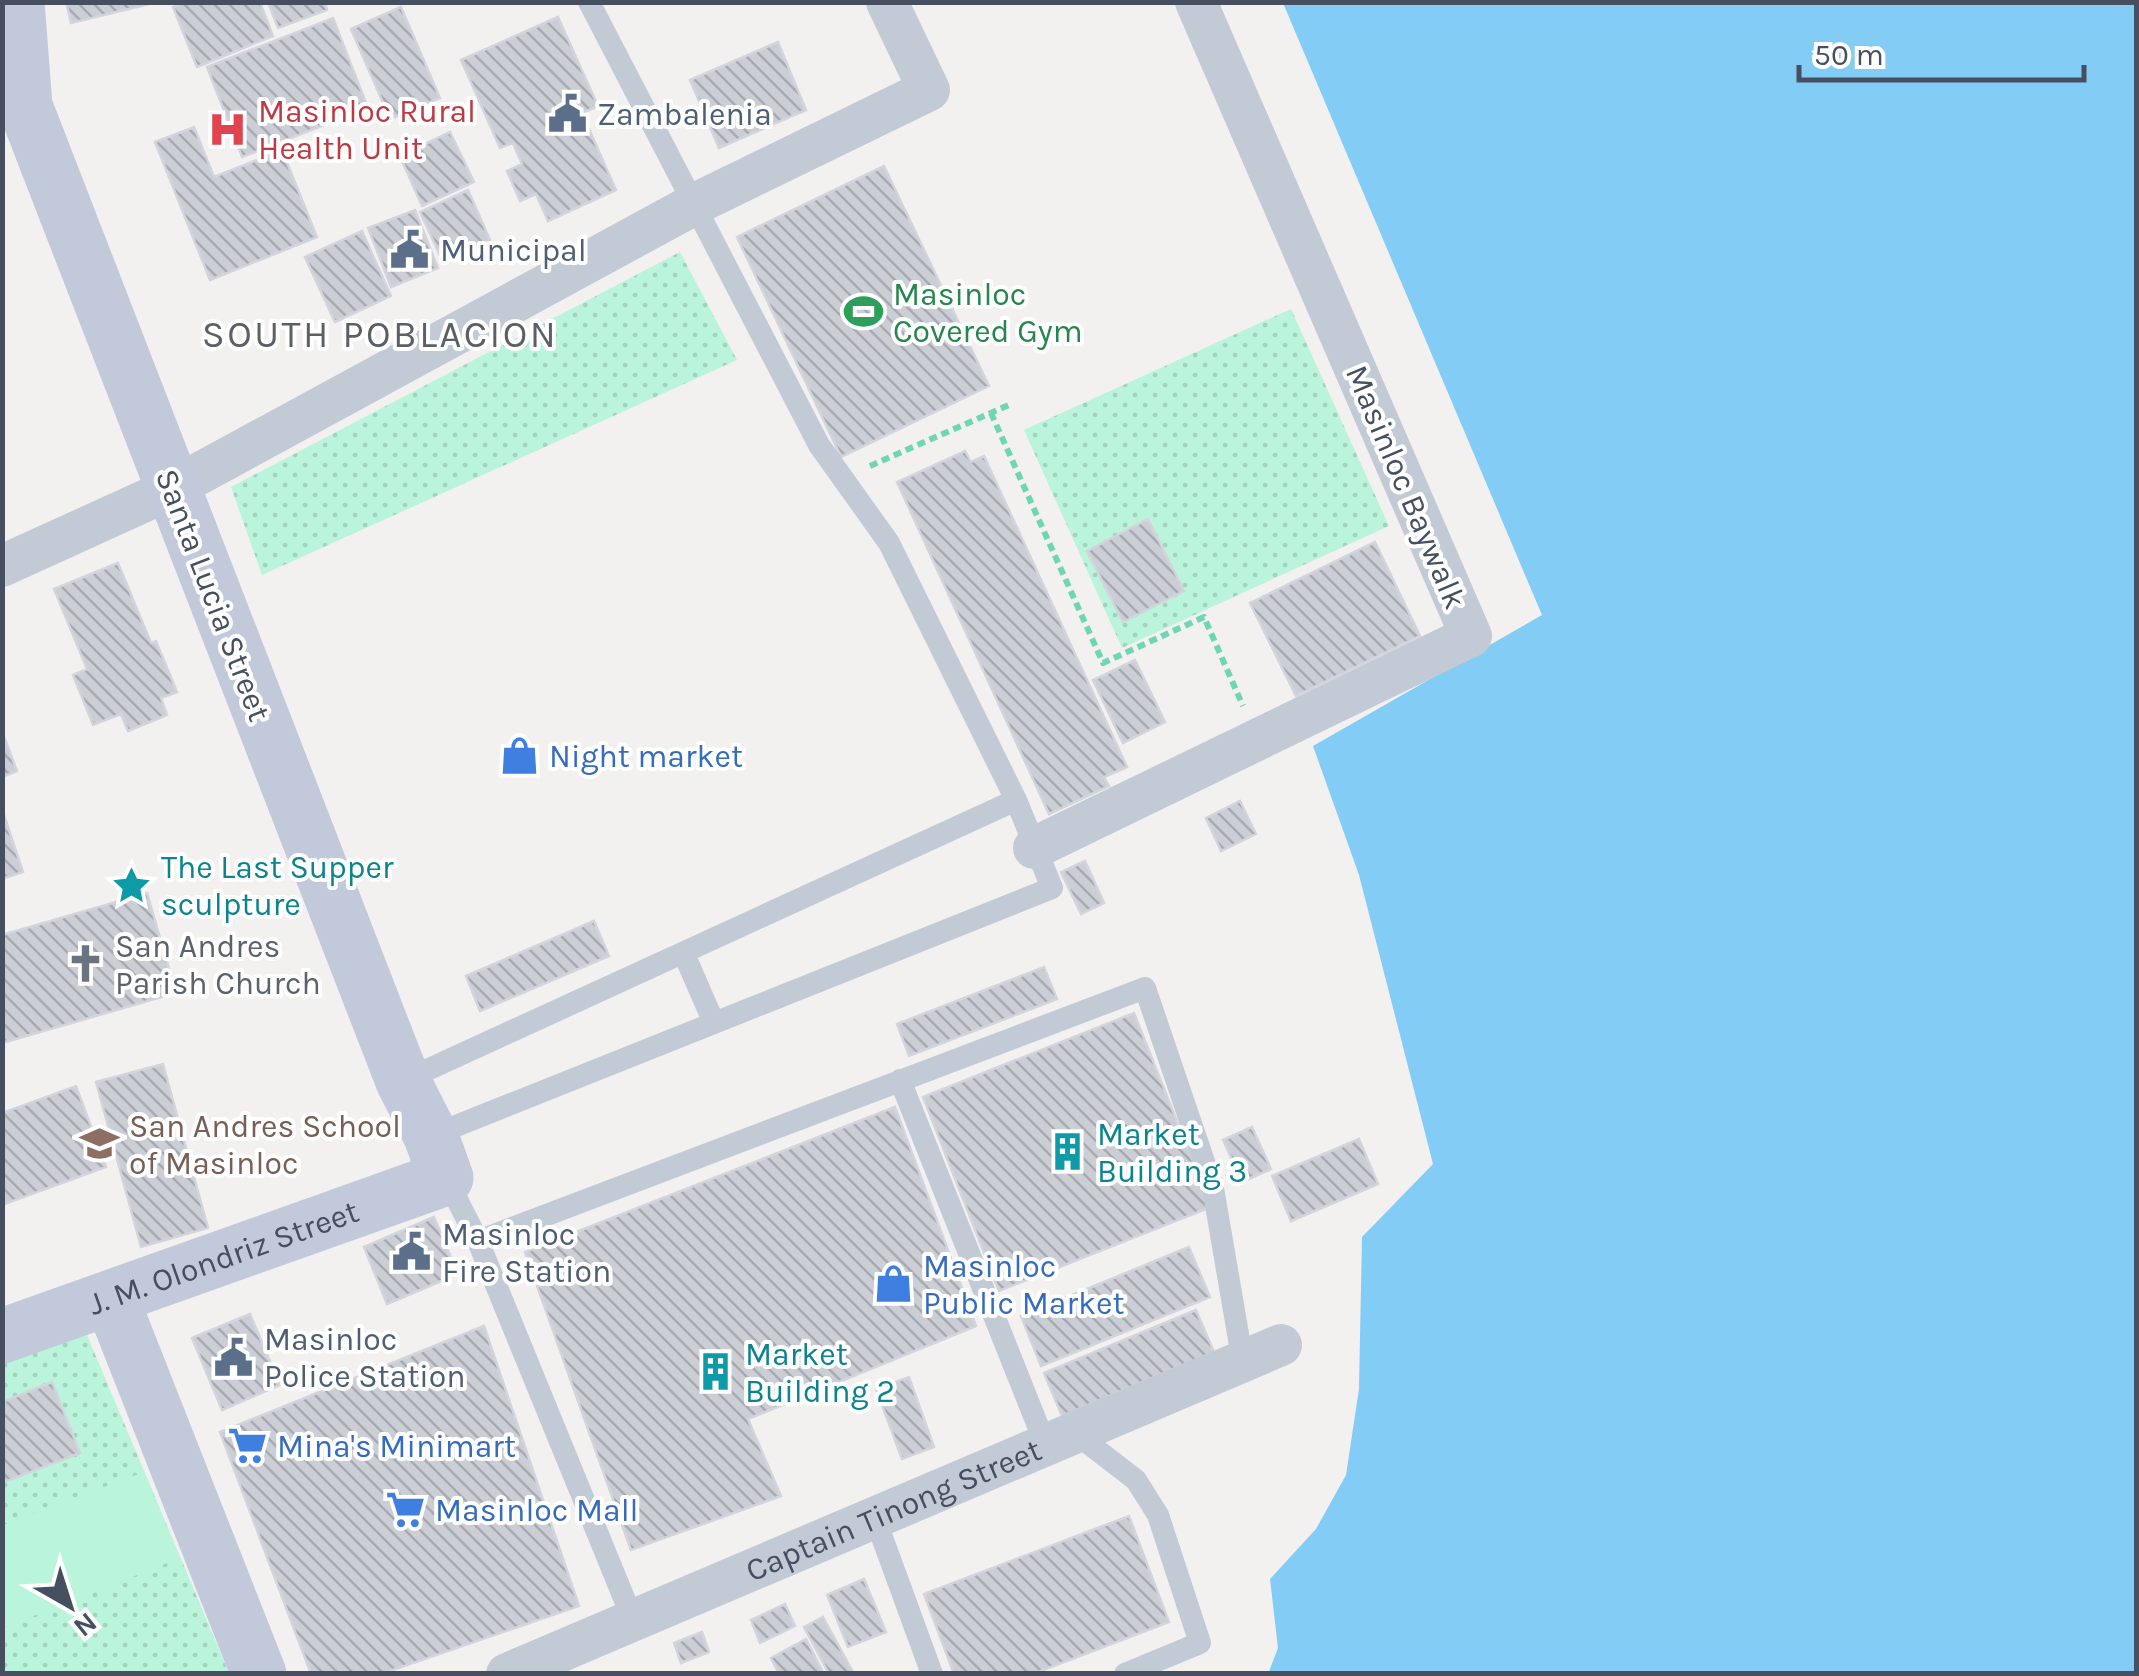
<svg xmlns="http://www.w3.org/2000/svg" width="2139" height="1676" font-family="Karla,sans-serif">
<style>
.park{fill:url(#park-dots)}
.garden{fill:#baf4da}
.water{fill:#83ccf6}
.building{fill:url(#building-back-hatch);stroke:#d3d5dc;stroke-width:2.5}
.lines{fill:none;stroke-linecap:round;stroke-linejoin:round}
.path{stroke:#6ed6b4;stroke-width:6;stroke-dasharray:8 5;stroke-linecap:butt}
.lane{stroke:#c2cad6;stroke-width:22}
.street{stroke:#c2cad6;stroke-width:42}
.secondary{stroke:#c1c9db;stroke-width:55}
.labels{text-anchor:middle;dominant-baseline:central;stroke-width:8;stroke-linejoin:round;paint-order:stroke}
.health-label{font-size:32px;fill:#be3a42;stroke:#fff;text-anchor:start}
.service-label{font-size:32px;fill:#4e5e75;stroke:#fff;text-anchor:start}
.leisure-label{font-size:32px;fill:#27864d;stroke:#fff;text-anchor:start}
.street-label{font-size:32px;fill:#464f60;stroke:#fff}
.shop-label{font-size:32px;fill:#366cbe;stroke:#fff;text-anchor:start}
.culture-label{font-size:32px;fill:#0d838f;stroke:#fff;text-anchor:start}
.worship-label{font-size:32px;fill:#5b616d;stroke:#fff;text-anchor:start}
.education-label{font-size:32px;fill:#785e54;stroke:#fff;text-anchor:start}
.quarter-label{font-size:38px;letter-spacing:2.5px;fill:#5c5f66;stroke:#fff}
</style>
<defs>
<pattern id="park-dots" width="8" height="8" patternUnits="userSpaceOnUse" patternTransform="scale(2.5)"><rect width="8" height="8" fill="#baf4da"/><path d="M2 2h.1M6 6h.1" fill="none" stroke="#a1d3be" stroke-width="1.8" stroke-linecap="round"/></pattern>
<pattern id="building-back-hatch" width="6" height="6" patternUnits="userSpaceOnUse" patternTransform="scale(2.5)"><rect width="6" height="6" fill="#ccced6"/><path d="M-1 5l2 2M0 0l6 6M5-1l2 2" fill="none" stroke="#a7aab1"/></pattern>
</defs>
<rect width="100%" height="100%" fill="#f3f0f0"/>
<path class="park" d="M680,252L737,360L262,575L231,487Z
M1291,309L1389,526L1122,648L1024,430Z
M87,1335L229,1673H3L2,1364Z"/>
<path class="garden" d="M144,1472L180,1558L3,1628V1525Z"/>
<path class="water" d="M1283,3H2136V1673L1268,1674L1278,1648L1270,1579L1316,1529L1346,1475L1359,1389L1362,1237L1433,1164L1359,875L1313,746L1542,615Z"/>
<path class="building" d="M66,2H149L150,4L71,23Z
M185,2H260L273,36L197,67L173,7Z
M268,2H325L327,10L278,28Z
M401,7L440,98L390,119L351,29Z
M558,17L598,106L582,113L616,190L548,221L536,194L520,201L507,171L522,164L513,143L500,148L461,60Z
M333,18L368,108L242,157L207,67Z
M778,42L806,110L719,148L690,80Z
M194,127L214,177L282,150L317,237L210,280L155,142Z
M450,132L474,182L422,206L400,156Z
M884,166L989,386L841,457L737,237Z
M468,190L490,240L443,262L420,212Z
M415,210L438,268L391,287L368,228Z
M362,231L391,296L335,322L305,257Z
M965,451L971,462L984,456L1127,767L1104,777L1109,786L1049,814L897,482Z
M1148,519L1184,591L1123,622L1087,551Z
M1375,542L1420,636L1296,696L1250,603Z
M118,563L151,643L156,641L177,692L161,698L167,715L128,731L121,714L93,725L73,675L87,669L54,589Z
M1135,660L1165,722L1123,743L1093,680Z
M2,731L17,771L2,777Z
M1240,801L1256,834L1221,851L1206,818Z
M2,809L23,872L2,879Z
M1085,861L1104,903L1081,914L1061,872Z
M147,893L176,993L2,1043V935Z
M594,921L609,956L480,1011L466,976Z
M1044,967L1057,999L909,1056L897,1024Z
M1134,1013L1211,1207L999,1291L923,1097Z
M163,1064L208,1228L141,1247L96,1082Z
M76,1086L106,1167L2,1205V1113Z
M895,1107L976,1326L748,1419L781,1496L631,1550L525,1252Z
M1252,1127L1271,1169L1242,1182L1223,1140Z
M1359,1139L1378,1184L1291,1221L1272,1176Z
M434,1217L458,1274L387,1304L364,1247Z
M1189,1247L1210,1297L1041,1366L1021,1316Z
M1196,1310L1214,1352L1062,1416L1044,1373Z
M250,1314L280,1385L222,1410L192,1338Z
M484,1326L579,1606L381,1674H311L220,1432Z
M909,1377L934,1447L902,1459L876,1389Z
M52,1382L80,1453L2,1483V1402Z
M1129,1516L1169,1622L1033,1674H954L924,1594Z
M864,1579L886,1632L848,1647L827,1595Z
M785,1604L795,1626L760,1643L751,1620Z
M823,1617L854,1674H829L804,1627Z
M702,1632L709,1652L681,1663L674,1643Z
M806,1639L824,1674H779L771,1658Z"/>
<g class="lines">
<path class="path" d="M991,413L1103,663L1204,617L1243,706
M870,466L1011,404"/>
<path class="lane" d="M684,954L714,1023
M900,1080L1046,1446
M403,1081L1016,800L889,543L819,445L589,2
M431,1136L1052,888L1016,800
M446,1178L478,1241L633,1620
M478,1241L1145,988L1213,1188L1243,1363
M1075,1433L1136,1480L1158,1515L1200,1643L1125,1674
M875,1518L932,1674"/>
<g class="street">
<path d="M2,566L171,489L693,205L929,90L887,2"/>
<path d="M1034,848L1471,636L1196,2"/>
<path id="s1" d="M507,1674L1281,1345"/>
</g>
<g class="secondary">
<path d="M111,1298L259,1674"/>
<path id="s2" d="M2,1336L446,1178L431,1136L403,1081L25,106L17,2"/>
</g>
</g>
<defs>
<symbol id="civic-bare" viewBox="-9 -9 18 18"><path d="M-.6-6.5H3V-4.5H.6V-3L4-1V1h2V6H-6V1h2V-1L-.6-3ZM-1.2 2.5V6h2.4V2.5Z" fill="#5c6f8a" stroke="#fff" stroke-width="2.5" paint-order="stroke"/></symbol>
<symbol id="hospital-bare" viewBox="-9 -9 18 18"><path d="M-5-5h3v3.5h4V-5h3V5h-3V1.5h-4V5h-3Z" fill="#e0444e" stroke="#fff" stroke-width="2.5" paint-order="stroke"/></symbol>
<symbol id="stadium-bare" viewBox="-9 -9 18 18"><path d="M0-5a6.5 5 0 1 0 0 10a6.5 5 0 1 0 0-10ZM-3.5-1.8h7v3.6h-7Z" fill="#2e9e5b" stroke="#fff" stroke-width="2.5" paint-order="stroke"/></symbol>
<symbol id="shop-bare" viewBox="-9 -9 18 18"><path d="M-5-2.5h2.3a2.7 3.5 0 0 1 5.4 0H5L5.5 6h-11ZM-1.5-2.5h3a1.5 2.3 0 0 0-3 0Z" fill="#3f7fe0" stroke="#fff" stroke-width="2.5" paint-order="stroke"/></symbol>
<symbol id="sight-bare" viewBox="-9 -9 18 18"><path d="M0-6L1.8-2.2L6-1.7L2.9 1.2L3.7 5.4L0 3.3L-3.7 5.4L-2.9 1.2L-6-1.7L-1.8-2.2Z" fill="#0f9aa8" stroke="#fff" stroke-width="2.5" paint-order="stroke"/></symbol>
<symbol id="church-bare" viewBox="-9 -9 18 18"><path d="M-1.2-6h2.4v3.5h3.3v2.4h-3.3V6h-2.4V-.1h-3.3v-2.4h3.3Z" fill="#6b7280" stroke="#fff" stroke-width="2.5" paint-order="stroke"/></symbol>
<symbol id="school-bare" viewBox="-9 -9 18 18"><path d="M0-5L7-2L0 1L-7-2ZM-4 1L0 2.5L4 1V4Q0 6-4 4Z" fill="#8d6e63" stroke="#fff" stroke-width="2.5" paint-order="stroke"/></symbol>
<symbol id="building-bare" viewBox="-9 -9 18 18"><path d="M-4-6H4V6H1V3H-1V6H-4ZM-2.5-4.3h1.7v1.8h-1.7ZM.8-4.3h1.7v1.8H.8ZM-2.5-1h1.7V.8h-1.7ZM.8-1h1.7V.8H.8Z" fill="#0f9aa8" stroke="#fff" stroke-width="2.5" paint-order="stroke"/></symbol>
<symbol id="supermarket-bare" viewBox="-9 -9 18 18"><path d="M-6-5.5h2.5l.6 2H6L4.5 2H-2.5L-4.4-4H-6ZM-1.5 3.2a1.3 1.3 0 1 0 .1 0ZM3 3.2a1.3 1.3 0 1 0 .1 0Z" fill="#3f7fe0" stroke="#fff" stroke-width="2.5" paint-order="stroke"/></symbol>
</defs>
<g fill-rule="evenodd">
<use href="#civic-bare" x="540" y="86" width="55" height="55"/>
<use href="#hospital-bare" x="200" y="102" width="55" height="55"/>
<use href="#civic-bare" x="382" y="222" width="55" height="55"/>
<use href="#stadium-bare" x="836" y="284" width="55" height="55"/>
<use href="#shop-bare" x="492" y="728" width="55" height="55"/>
<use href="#sight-bare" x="104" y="858" width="55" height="55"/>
<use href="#church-bare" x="58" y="936" width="55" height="55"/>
<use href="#school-bare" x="72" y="1116" width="55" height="55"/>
<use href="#building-bare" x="1040" y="1124" width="55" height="55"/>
<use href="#civic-bare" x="384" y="1224" width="55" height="55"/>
<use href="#shop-bare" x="866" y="1256" width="55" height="55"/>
<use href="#civic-bare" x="206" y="1330" width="55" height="55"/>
<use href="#building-bare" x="688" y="1344" width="55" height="55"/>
<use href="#supermarket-bare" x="220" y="1418" width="55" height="55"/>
<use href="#supermarket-bare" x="378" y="1482" width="55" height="55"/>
</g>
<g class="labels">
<g class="health-label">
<text x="258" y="111">Masinloc Rural<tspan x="258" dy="37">Health Unit</tspan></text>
</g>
<g class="service-label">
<text x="597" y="114">Zambalenia</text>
<text x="440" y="250">Municipal</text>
<text x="442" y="1234">Masinloc<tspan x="442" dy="37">Fire Station</tspan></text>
<text x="264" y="1339">Masinloc<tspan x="264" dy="37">Police Station</tspan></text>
</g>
<g class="leisure-label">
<text x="893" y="294">Masinloc<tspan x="893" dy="37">Covered Gym</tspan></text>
</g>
<g class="street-label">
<text transform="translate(1406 487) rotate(67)">Masinloc Baywalk</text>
<text transform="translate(213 595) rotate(69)">Santa Lucia Street</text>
<text stroke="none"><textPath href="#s2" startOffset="235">J. M. Olondriz Street</textPath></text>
<text stroke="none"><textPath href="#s1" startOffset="420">Captain Tinong Street</textPath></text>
</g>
<g class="shop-label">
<text x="549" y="756">Night market</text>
<text x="923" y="1266">Masinloc<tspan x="923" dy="37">Public Market</tspan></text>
<text x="277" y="1446">Mina's Minimart</text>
<text x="435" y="1510">Masinloc Mall</text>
</g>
<g class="culture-label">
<text x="161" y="867">The Last Supper<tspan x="161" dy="37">sculpture</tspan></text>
<text x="1097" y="1134">Market<tspan x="1097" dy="37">Building 3</tspan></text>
<text x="745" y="1354">Market<tspan x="745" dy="37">Building 2</tspan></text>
</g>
<g class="worship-label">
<text x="115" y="946">San Andres<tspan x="115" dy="37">Parish Church</tspan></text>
</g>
<g class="education-label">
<text x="129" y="1126">San Andres School<tspan x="129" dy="37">of Masinloc</tspan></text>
</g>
<g class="quarter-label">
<text x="380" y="334">SOUTH POBLACION</text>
</g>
</g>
<rect width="2139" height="1676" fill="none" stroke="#464f60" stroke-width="10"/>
<g transform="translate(70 1606) rotate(141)" stroke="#ffffff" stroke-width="8" paint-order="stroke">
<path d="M0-8L18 38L0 25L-18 38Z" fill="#464f60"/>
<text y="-15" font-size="28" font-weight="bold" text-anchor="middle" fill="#464f60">N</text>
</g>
<path d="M1799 65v15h285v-15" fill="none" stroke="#464f60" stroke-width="5"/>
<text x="1814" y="65" font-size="30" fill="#464f60" stroke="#ffffff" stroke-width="8" paint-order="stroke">50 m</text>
</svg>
